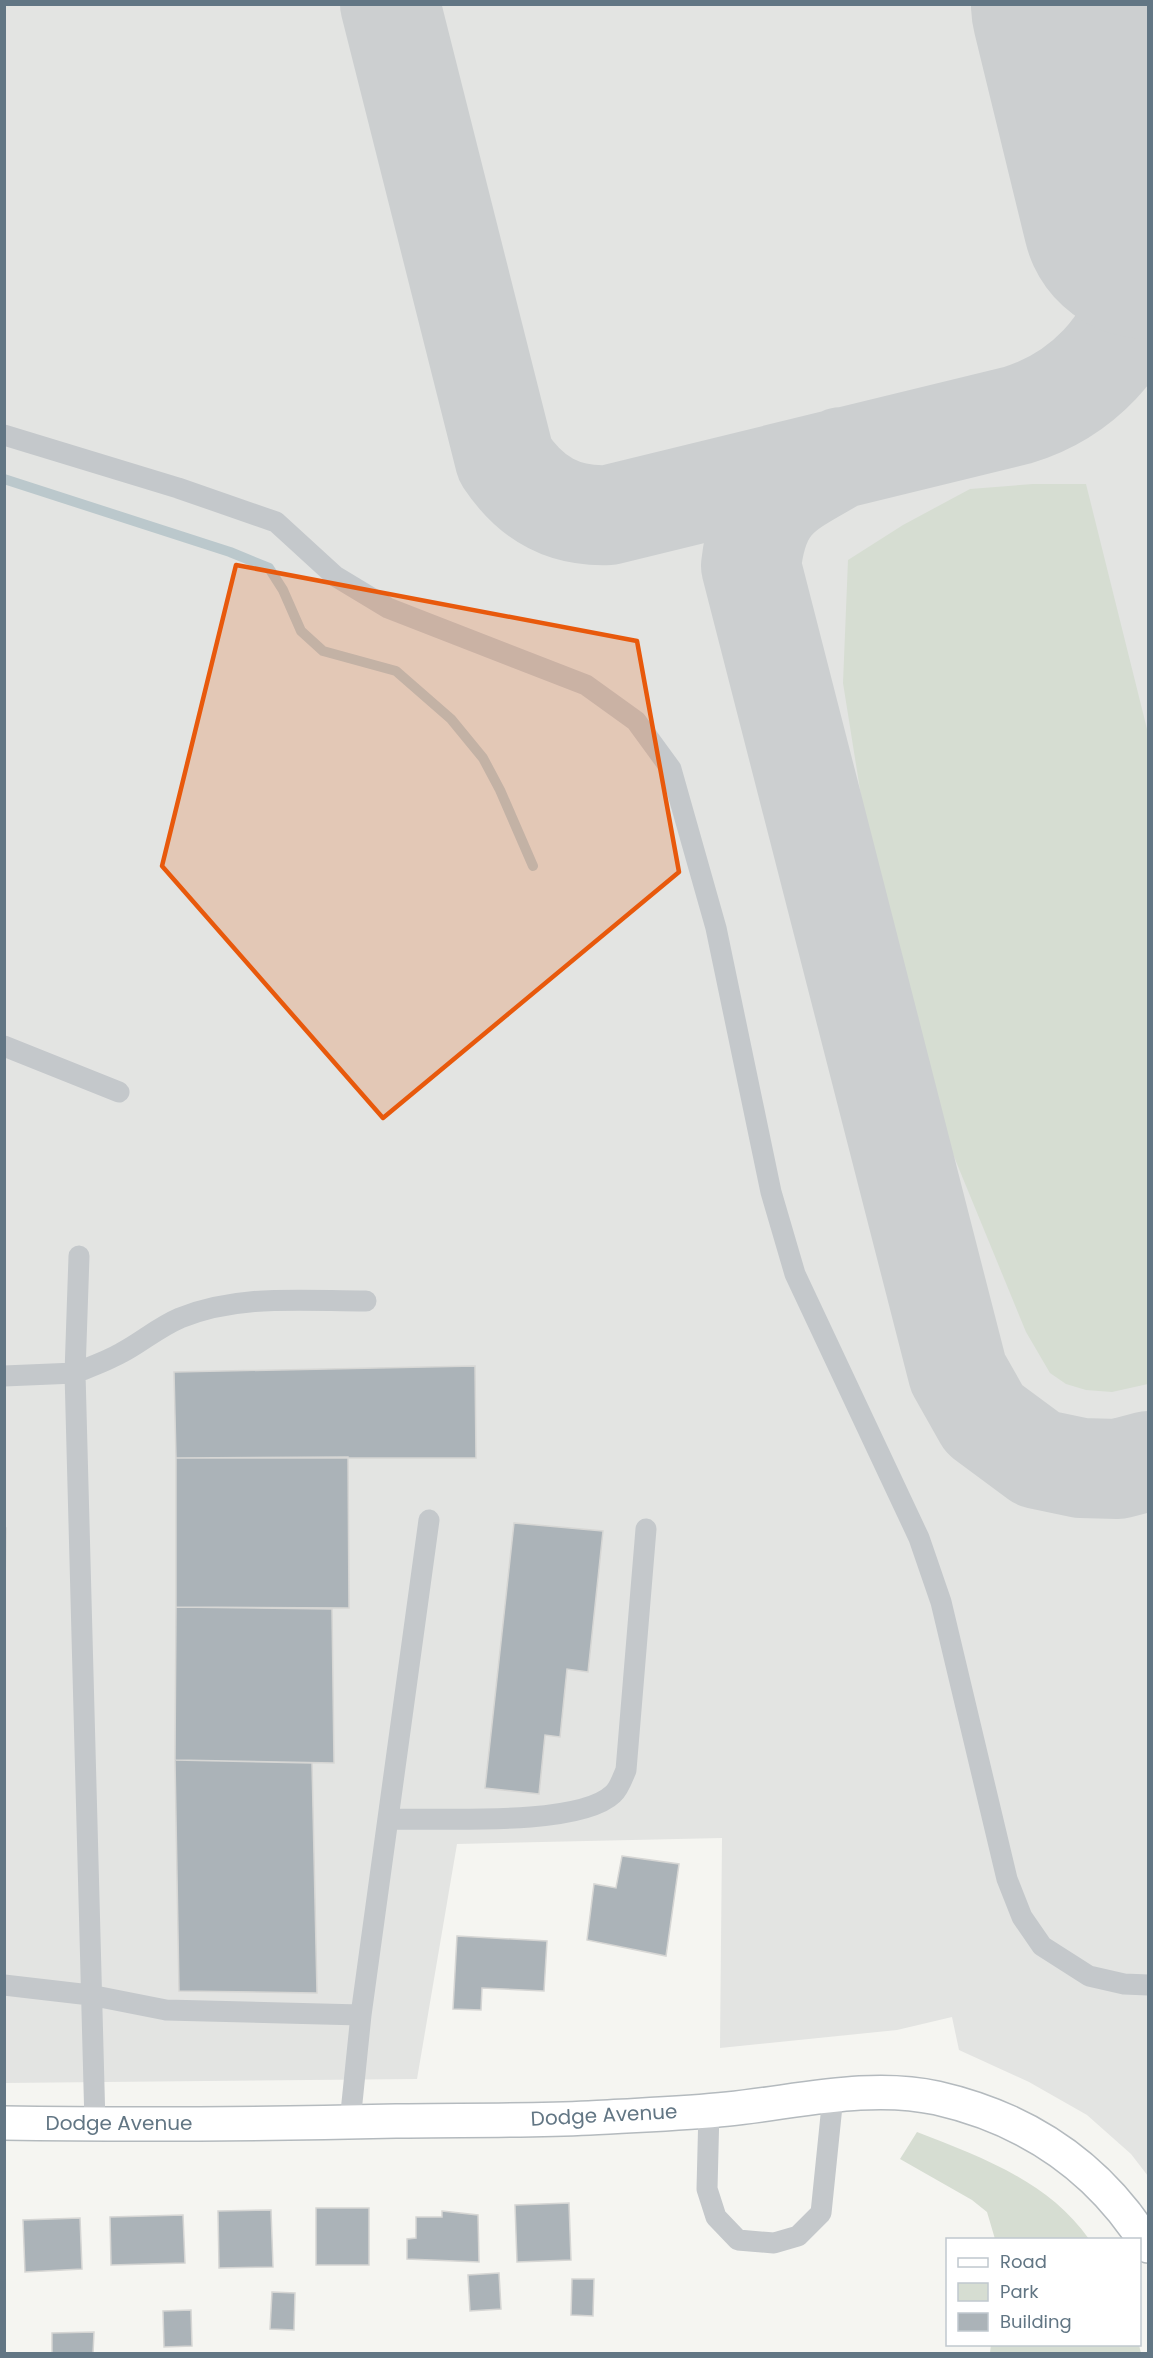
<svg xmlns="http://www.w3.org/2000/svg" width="1153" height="2358" font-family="Poppins,sans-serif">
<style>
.built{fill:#e3e4e2}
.green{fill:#d6ddd2}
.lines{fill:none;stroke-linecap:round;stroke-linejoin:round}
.stream{stroke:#bbc8cc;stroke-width:10}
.taxiway{stroke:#cccfd0;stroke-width:100}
.runway{stroke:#cccfd0;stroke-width:252}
.building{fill:#abb3b8;stroke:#d6d6d4;stroke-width:1.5}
.secondary-casing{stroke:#b4babe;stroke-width:36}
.service{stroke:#c4c8cb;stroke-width:21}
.secondary{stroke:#fff;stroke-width:33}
.marked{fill:#e8590c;fill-opacity:0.2;stroke:#e8590c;stroke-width:4.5;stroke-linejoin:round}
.labels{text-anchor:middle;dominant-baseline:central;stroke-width:6;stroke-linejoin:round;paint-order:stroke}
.street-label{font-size:20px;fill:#627684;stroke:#fff}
</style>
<rect width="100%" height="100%" fill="#f5f5f1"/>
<path class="built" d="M4,5H1148V2176L1131,2154L1087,2115L1029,2082L959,2050L952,2017L897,2030L720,2048L722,1838L457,1844L417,2079L5,2083Z"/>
<path class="green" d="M1033,484H1086L1148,733V1384L1112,1392L1086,1390L1066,1384L1050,1373L1026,1332L948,1142L923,1058L869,846L843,683L848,560L903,525L970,489Z
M917,2132C981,2157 1048,2181 1089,2239H995L987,2212L972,2200L900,2159Z
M991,2344L1139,2345L1141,2353H990Z"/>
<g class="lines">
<path class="stream" d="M4,479L230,552L269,568L283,590L301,631L323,651L396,671L451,719L483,758L500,790L533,866"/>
<path class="taxiway" d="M390,4L505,460C531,499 563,517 609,515L1018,415C1080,396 1132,345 1143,279C1146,256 1146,232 1148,209
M842,457C786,490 759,496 751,566L958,1373L984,1419L1038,1459L1081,1468L1118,1469L1148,1461"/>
<path class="runway" d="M1097,4L1148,213"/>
</g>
<path class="building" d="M475,1366L476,1458H176L174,1372Z
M348,1457L349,1608L176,1607V1458Z
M514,1523L603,1531L588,1672L567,1669L560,1737L545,1735L539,1794L485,1788Z
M4,1528H6L4,1639Z
M176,1607L332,1609L334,1763L175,1760Z
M175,1760L312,1763L317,1993L179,1991Z
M622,1856L679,1864L666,1956L587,1940L594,1884L616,1888Z
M457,1936L547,1941L544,1991L482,1988L481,2010L453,2009Z
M569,2203L571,2260L517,2262L515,2205Z
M316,2208H369V2265H316Z
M271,2210L273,2267L219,2268L218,2211Z
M442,2211L478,2215L479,2262L407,2259V2239L416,2238V2217H442Z
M183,2215L185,2263L111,2265L110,2217Z
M80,2218L82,2269L25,2272L23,2220Z
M499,2273L501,2309L470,2311L468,2275Z
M572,2279H594L593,2316L571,2315Z
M272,2292L295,2293L294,2330L270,2329Z
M191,2310L192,2346L164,2347L163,2311Z
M94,2332L93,2354H52V2333Z"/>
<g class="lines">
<defs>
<path id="secondary" d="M4,2123C135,2125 266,2124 396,2121C461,2120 525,2121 589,2118C635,2115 682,2114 728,2109C797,2102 869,2083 937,2098C1029,2119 1099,2167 1148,2246"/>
</defs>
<use href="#secondary" class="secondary-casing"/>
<path class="service" d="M4,435L178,488L276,522L335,576L388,608L586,685L636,721L671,769L716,928L771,1192L795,1274L919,1538L941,1602L1007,1879L1022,1917L1042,1946L1089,1976L1124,1984L1148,1985
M4,1046L119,1092
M79,1256L75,1373C90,1367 107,1361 121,1353C142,1342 157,1328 180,1318C239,1294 303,1301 366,1301
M4,1376L75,1373L95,2124
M388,1819C437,1818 579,1827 613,1794C619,1789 623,1777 626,1770L646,1529
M4,1985L90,1995L166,2010L361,2015L350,2122
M361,2015L429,1520
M709,2110L707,2189L716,2217L738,2240L774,2243L798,2236L821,2213L833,2096"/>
<use href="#secondary" class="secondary"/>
</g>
<path class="marked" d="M236,565L637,641L679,872L383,1118L162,866Z"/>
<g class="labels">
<g class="street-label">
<text transform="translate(604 2115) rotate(-3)">Dodge Avenue</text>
<text x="119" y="2123">Dodge Avenue</text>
</g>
</g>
<rect width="1153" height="2358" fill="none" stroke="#627684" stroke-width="12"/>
<rect x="946" y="2238" width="195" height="108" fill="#ffffff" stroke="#c0c8ce" stroke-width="1.5"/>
<rect x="958" y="2258" width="30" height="9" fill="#ffffff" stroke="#c0c8ce" stroke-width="1.5"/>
<text x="1000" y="2268" font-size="18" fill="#627684">Road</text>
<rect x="958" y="2283" width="30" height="18" fill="#d6ddd2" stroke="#c0c8ce" stroke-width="1.5"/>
<text x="1000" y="2298" font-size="18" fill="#627684">Park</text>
<rect x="958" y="2313" width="30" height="18" fill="#abb3b8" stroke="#c0c8ce" stroke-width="1.5"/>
<text x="1000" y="2328" font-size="18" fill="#627684">Building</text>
</svg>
